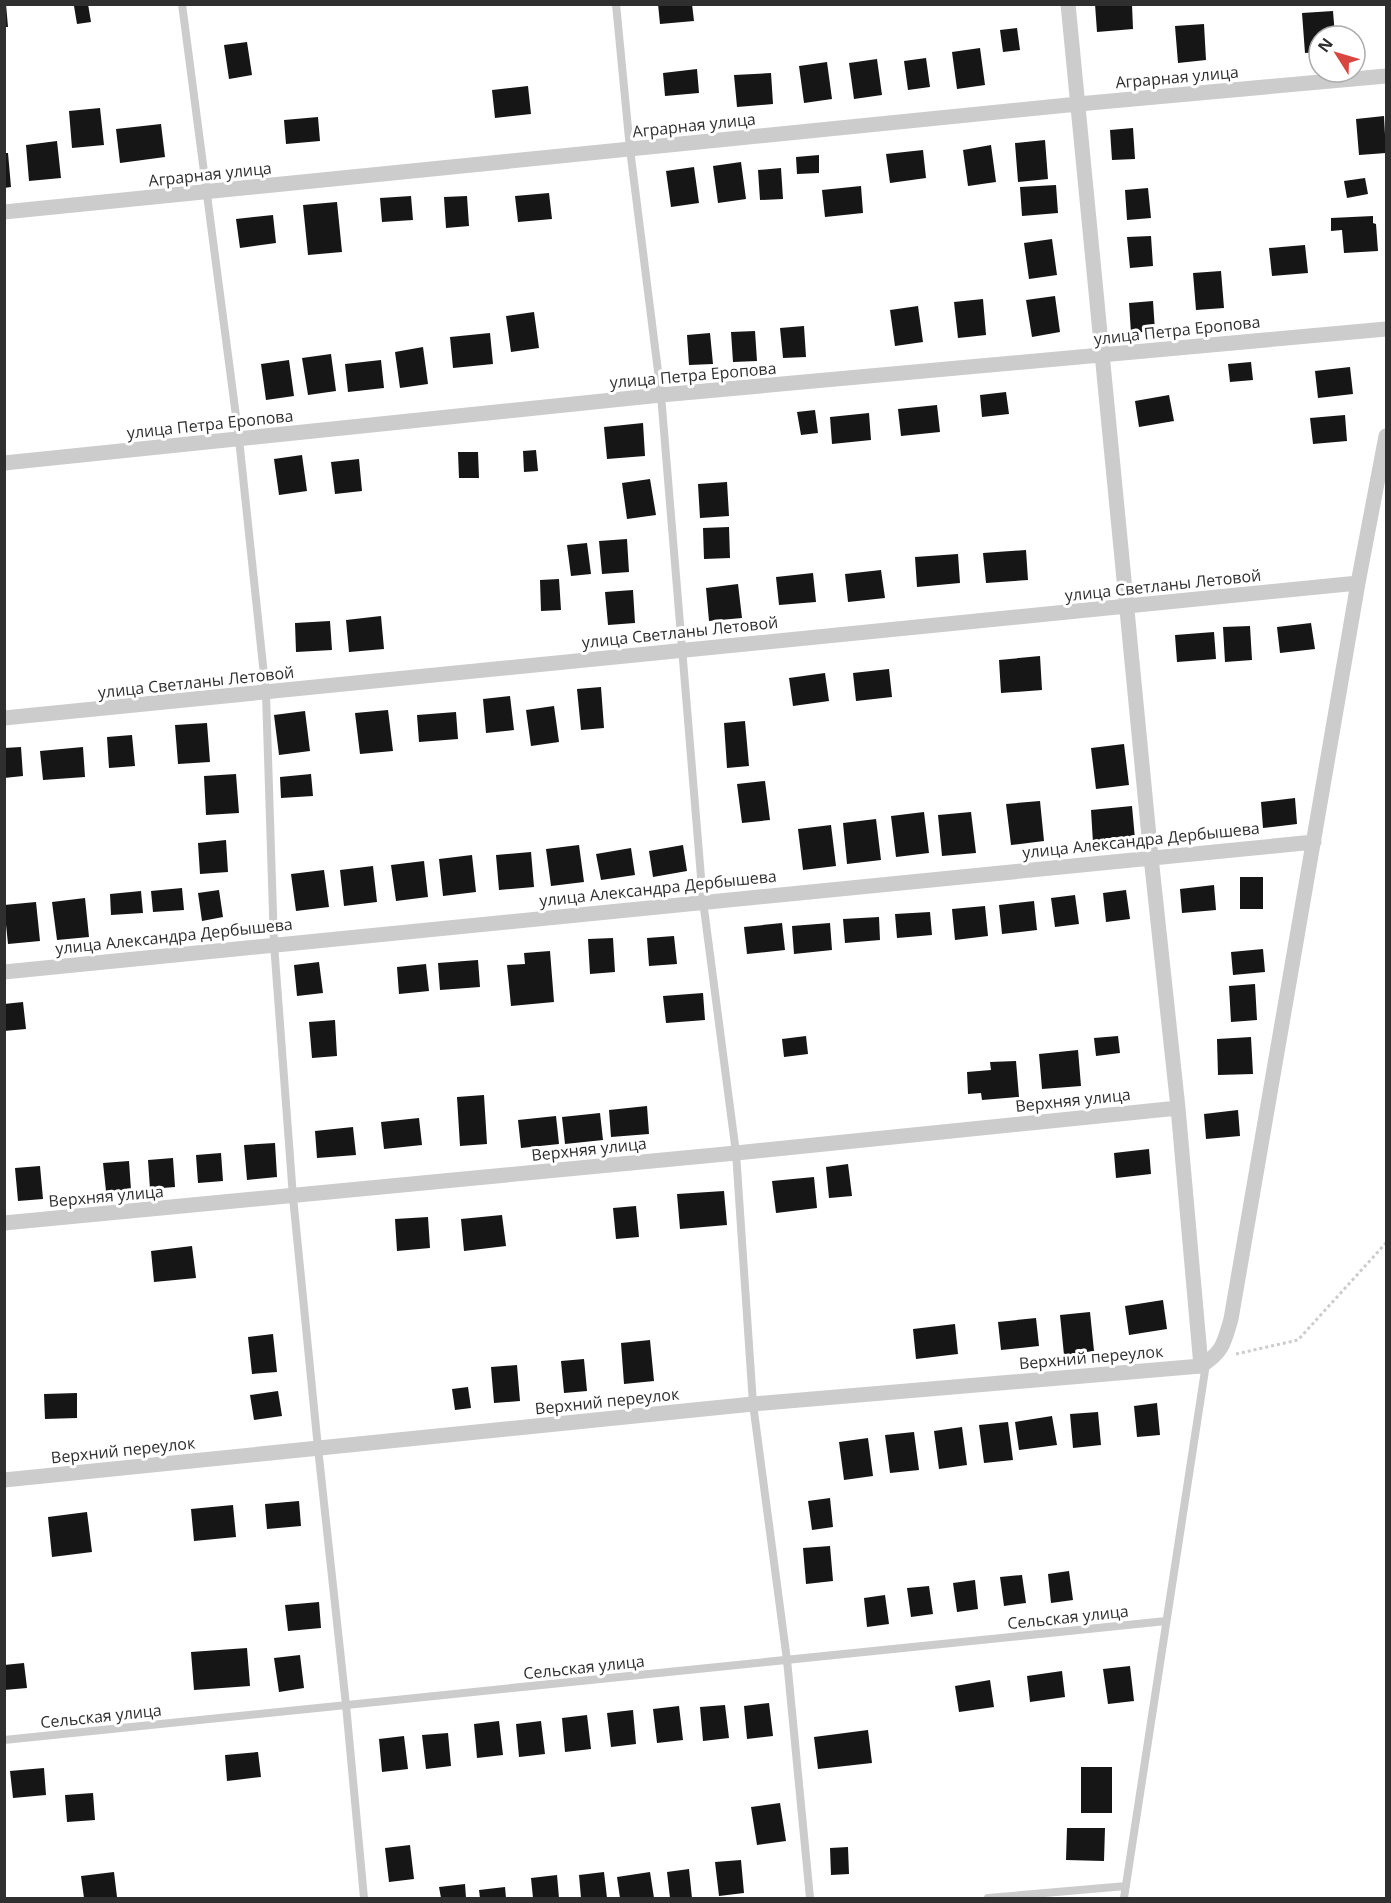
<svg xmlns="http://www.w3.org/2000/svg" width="1391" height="1903" font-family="'Open Sans',sans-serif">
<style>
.building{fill:#161616}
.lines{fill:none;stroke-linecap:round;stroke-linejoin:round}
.path{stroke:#ccc;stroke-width:3;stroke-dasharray:3 3;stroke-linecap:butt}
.lane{stroke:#ccc;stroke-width:8}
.street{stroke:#ccc;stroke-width:15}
.labels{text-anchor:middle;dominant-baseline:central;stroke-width:6;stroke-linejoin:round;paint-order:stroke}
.street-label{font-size:16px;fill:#2f2f2f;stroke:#fff}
</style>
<rect width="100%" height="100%" fill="#fff"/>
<path class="building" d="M4,4H6L8,27H4Z
M88,4L91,22L77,24L74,6Z
M658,4H692L694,21L660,24Z
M1095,4H1132L1133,29L1097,32Z
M1333,11L1335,36H1319V52L1305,53L1302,13Z
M1204,24L1206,60L1178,63L1175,26Z
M1017,28L1020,50L1003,52L1000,30Z
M247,42L252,75L229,79L224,45Z
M980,48L985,85L957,89L952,52Z
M926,58L930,87L908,90L904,61Z
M877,59L882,95L854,99L849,63Z
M827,62L832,99L804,103L799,66Z
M697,69L699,93L665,96L663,73Z
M771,73L773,104L737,107L734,75Z
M528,86L531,114L495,118L492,90Z
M100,108L104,145L72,148L69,111Z
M1384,116L1386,153L1359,155L1356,119Z
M318,117L320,141L286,144L284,120Z
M161,124L165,157L120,163L116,129Z
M1133,128L1135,159L1112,160L1110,130Z
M1045,140L1048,179L1018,182L1015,143Z
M57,141L61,178L29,181L26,145Z
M991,145L996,182L968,186L963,150Z
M923,150L926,178L890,183L886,154Z
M4,153H8L11,187L4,188Z
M819,155V173L797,174L796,157Z
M741,162L746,199L718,203L713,166Z
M694,167L699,203L671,207L666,171Z
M781,168L783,199L760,200L758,170Z
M1365,178L1368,194L1347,198L1344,181Z
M1056,185L1058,213L1022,216L1020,187Z
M861,186L863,213L825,217L822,190Z
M1148,188L1151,218L1127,220L1125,190Z
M549,193L552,219L518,222L515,196Z
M411,196L413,220L382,222L380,198Z
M467,196L469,226L446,228L444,197Z
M337,202L342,252L308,255L303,205Z
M273,215L276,243L240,248L236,219Z
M1373,216V223L1376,224L1378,251L1344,253L1342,230L1331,231V218Z
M1151,236L1153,266L1130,268L1127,237Z
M1052,239L1057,275L1029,279L1024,243Z
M1305,245L1308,273L1272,276L1269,248Z
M1221,271L1224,308L1196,310L1193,273Z
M1055,296L1060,332L1032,337L1026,300Z
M983,299L986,335L958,338L954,302Z
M1153,301L1155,331L1131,333L1129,303Z
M918,306L923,342L895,346L890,310Z
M534,312L539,348L511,352L506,316Z
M804,326L806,357L783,358L780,328Z
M755,331L757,361L733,362L731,332Z
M490,333L493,364L453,368L450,337Z
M710,333L713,364L689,365L687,335Z
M423,347L428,384L400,388L395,352Z
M331,354L336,391L308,395L302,358Z
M289,360L294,396L266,400L261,364Z
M381,360L384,388L348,392L345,364Z
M1251,362L1253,380L1230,382L1228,364Z
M1350,367L1353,394L1318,398L1315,371Z
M1006,392L1009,414L982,417L980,395Z
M1169,395L1174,421L1139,427L1135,401Z
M937,405L940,432L901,436L898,409Z
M815,410L818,433L801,435L797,412Z
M869,413L871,440L832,444L830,417Z
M1345,415L1347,441L1313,444L1310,418Z
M643,423L645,456L607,459L604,427Z
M536,450L538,471L524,472L523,451Z
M458,452H478L479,478H459Z
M302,455L307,491L279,495L274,459Z
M359,459L362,491L335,494L331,462Z
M650,479L656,515L627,519L622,483Z
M727,482L729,516L700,518L698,484Z
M729,527L730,558L704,559L703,528Z
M627,539L629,572L602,574L599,541Z
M587,543L591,574L571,576L567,545Z
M1026,550L1028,580L986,583L983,553Z
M958,554L960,583L917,587L915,557Z
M881,570L885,598L848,602L845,574Z
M813,573L816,602L779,605L776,577Z
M559,579L561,610L541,611L540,580Z
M738,584L742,618L709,621L706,588Z
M633,590L635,623L608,625L605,592Z
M381,616L384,649L349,652L346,620Z
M330,621L332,650L296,652L295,623Z
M1311,623L1315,649L1280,653L1277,627Z
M1250,626L1252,660L1225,662L1223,627Z
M1214,632L1216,659L1177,662L1175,635Z
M1040,656L1042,690L1001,693L999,660Z
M889,669L892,697L856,701L853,673Z
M825,673L829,701L793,706L789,678Z
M601,687L604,728L581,730L577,689Z
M510,696L514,730L486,733L483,699Z
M554,706L559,742L531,746L526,710Z
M388,710L393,751L360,754L355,713Z
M305,711L310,751L279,755L274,715Z
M456,712L458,739L419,742L417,715Z
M745,721L749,766L727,768L724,723Z
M207,723L210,762L178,764L175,725Z
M132,735L135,766L109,768L107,737Z
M1124,744L1129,785L1096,789L1091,748Z
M21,747L23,776L4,778V748Z
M83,747L85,777L43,780L40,751Z
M236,774L239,813L206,815L204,776Z
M311,774L313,796L281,798L280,777Z
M765,781L770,820L742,823L737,784Z
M1295,798L1297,824L1263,828L1261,802Z
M1040,801L1044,841L1011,845L1006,804Z
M1132,806L1135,839L1093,843L1091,810Z
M924,812L929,853L896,857L891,816Z
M971,812L976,853L942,856L938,815Z
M876,819L881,860L847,864L843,823Z
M831,825L836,866L803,870L798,829Z
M226,840L228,872L200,874L198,843Z
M579,845L584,882L551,886L546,849Z
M683,845L687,871L653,877L649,851Z
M631,848L635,875L601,880L596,854Z
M531,852L534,887L499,890L496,855Z
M472,855L476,892L443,896L439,859Z
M424,861L428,897L396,901L391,865Z
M373,866L377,902L344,906L340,870Z
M324,870L329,907L296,911L291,874Z
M1240,877H1263V909H1240Z
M1214,885L1216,910L1182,913L1180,889Z
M182,888L184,910L153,912L151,891Z
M219,890L223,917L202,921L198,893Z
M1126,890L1130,919L1106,922L1103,893Z
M141,891L143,913L111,915L110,894Z
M1075,895L1079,924L1055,927L1051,898Z
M85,898L89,937L57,940L52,902Z
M1034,901L1037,930L1002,934L999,905Z
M36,902L40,941L8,944L4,905Z
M985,906L988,936L955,940L952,909Z
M930,912L932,935L897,938L895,914Z
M879,917L880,940L845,943L843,919Z
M782,923L785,950L747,954L744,927Z
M830,923L832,950L794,954L792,926Z
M674,936L677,964L649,966L647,938Z
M613,938L615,972L590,974L588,939Z
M1263,949L1265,972L1233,975L1231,952Z
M550,951L554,1002L511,1006L507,965L525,964L524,953Z
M478,960L480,987L440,990L438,963Z
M319,962L323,993L297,996L294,965Z
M426,964L429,991L399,994L397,967Z
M1255,984L1257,1020L1231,1022L1229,986Z
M703,993L705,1020L666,1023L663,996Z
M23,1002L26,1029L4,1031V1004Z
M335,1020L337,1056L312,1058L309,1022Z
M806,1036L808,1054L784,1057L782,1039Z
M1118,1036L1120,1053L1096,1056L1094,1038Z
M1251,1037L1253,1074L1218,1075L1217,1039Z
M1078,1050L1081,1086L1042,1089L1039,1054Z
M1016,1061L1019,1097L982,1100L981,1093L968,1094L967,1072L991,1070L990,1062Z
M484,1095L487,1144L460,1146L457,1097Z
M647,1106L649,1134L611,1137L609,1110Z
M1238,1110L1240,1136L1206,1139L1204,1114Z
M600,1113L603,1140L565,1144L562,1117Z
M556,1116L559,1144L521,1148L518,1120Z
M419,1118L422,1145L384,1149L381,1122Z
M353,1127L356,1155L317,1158L315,1131Z
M275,1143L277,1177L247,1180L244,1145Z
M1149,1149L1151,1174L1116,1178L1114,1153Z
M221,1153L223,1181L198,1183L196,1155Z
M173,1158L175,1187L150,1189L148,1160Z
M129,1161L131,1190L106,1191L103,1163Z
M848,1164L852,1196L829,1198L826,1167Z
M40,1166L43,1199L18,1201L15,1168Z
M814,1177L817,1208L776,1213L772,1181Z
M724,1191L727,1225L680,1229L677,1194Z
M636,1206L639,1237L616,1239L613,1208Z
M502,1215L506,1246L464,1251L461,1219Z
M428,1217L430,1248L397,1251L395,1219Z
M192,1246L196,1278L154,1282L151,1251Z
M1163,1300L1167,1329L1129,1335L1125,1306Z
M1090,1312L1094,1351L1064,1355L1060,1315Z
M1036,1318L1039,1346L1001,1350L998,1322Z
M955,1324L958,1354L916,1359L913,1329Z
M273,1334L277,1372L252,1374L248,1337Z
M650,1340L654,1381L624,1384L621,1343Z
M584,1359L587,1391L564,1393L561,1361Z
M517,1365L520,1401L494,1403L491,1367Z
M468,1387L471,1408L455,1410L452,1389Z
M278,1391L282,1416L254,1420L250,1395Z
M77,1393V1418L45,1419L44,1394Z
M1157,1403L1160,1435L1137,1437L1134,1406Z
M1098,1412L1101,1445L1073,1448L1070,1414Z
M1052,1416L1057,1445L1019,1450L1015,1422Z
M1008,1422L1013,1460L984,1463L979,1425Z
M962,1427L967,1465L939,1469L934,1431Z
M914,1432L919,1470L890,1473L885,1435Z
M868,1438L873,1476L844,1480L839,1442Z
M830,1498L833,1527L812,1530L808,1501Z
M299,1501L301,1526L267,1529L265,1504Z
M233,1505L236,1537L194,1541L191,1509Z
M87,1512L92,1552L52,1557L48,1517Z
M830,1546L833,1581L806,1584L803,1548Z
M1069,1571L1073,1600L1051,1603L1048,1574Z
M1022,1575L1026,1603L1004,1606L1000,1577Z
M975,1580L978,1609L957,1612L953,1583Z
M929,1586L933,1614L911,1617L907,1588Z
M885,1595L889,1624L867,1627L864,1598Z
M319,1602L321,1628L288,1631L285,1605Z
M247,1648L250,1686L194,1690L191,1652Z
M300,1655L304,1688L279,1692L274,1658Z
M24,1663L27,1688L4,1690V1665Z
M1130,1666L1134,1701L1108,1704L1103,1669Z
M1062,1671L1065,1697L1030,1702L1027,1676Z
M990,1680L994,1707L959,1712L955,1686Z
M769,1703L773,1736L747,1739L744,1706Z
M725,1705L729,1738L703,1741L700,1707Z
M679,1706L683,1740L657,1743L653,1709Z
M633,1710L636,1744L611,1747L607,1713Z
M587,1715L591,1749L565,1752L562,1718Z
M499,1721L503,1755L477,1758L474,1724Z
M541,1721L545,1754L519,1757L516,1724Z
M868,1730L872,1763L818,1769L814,1737Z
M448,1733L451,1766L426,1769L422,1735Z
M404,1736L408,1769L382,1772L379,1739Z
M258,1752L261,1777L227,1781L225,1755Z
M1081,1767H1112V1813H1081Z
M44,1768L46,1795L13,1798L10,1771Z
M93,1793L95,1820L67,1822L65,1795Z
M780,1803L786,1841L757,1845L751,1807Z
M1067,1828H1105L1104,1861L1066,1860Z
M410,1845L414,1879L389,1882L385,1848Z
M848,1847L849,1874L831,1875L830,1848Z
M741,1860L744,1893L719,1896L715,1862Z
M689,1869L692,1898H670L667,1872Z
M114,1872L117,1897L84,1898L81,1876Z
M604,1872L607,1898H581L579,1875Z
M650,1872L654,1898H620L617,1877Z
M557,1875L559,1898H533L531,1878Z
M465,1884L466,1898H441L439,1887Z
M505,1887L506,1898H480L479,1890Z"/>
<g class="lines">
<path class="path" d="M1236,1354L1298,1340L1386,1243"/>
<path class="lane" d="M182,4L239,439L266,694L274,944L293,1197L318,1448L346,1705L364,1898
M616,4L630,149L661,395L703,901L736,1153L753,1404L787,1660L810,1898
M4,1740L1166,1621
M988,1898L1126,1886
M1124,1898L1206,1364"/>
<path class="street" d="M1068,4L1151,857L1178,1108L1201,1366
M4,212L1078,104L1386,76
M4,463L661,395L1386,329
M4,718L1358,583
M4,972L1314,842
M4,1223L736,1153L1178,1108
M4,1480L753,1404L1201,1366C1223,1352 1224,1343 1231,1319L1358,583L1386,436"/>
</g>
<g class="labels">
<g class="street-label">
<text transform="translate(1177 77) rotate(-5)">Аграрная улица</text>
<text transform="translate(694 125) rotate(-6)">Аграрная улица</text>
<text transform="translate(210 174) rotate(-6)">Аграрная улица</text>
<text transform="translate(1177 330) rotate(-6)">улица Петра Еропова</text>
<text transform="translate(693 375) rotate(-5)">улица Петра Еропова</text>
<text transform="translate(210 424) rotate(-6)">улица Петра Еропова</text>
<text transform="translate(1163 585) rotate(-6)">улица Светланы Летовой</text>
<text transform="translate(680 632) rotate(-6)">улица Светланы Летовой</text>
<text transform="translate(196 682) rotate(-6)">улица Светланы Летовой</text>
<text transform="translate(1141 840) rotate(-6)">улица Александра Дербышева</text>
<text transform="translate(658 888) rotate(-6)">улица Александра Дербышева</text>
<text transform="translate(174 936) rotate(-6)">улица Александра Дербышева</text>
<text transform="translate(1073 1100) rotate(-6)">Верхняя улица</text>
<text transform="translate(589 1149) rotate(-6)">Верхняя улица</text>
<text transform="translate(106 1196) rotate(-5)">Верхняя улица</text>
<text transform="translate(1091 1357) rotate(-5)">Верхний переулок</text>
<text transform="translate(607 1401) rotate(-6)">Верхний переулок</text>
<text transform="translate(123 1450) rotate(-6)">Верхний переулок</text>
<text transform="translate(1068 1617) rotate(-6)">Сельская улица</text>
<text transform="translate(584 1667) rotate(-6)">Сельская улица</text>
<text transform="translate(101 1716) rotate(-6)">Сельская улица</text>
</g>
</g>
<rect width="1391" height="1903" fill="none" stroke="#2f2f2f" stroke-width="12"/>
<g transform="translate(1337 54) rotate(307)"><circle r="28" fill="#ffffff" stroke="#acacac" stroke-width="1.5"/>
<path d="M0-4.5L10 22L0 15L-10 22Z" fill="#d9463f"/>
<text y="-9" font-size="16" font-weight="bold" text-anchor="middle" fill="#2f2f2f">N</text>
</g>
</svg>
